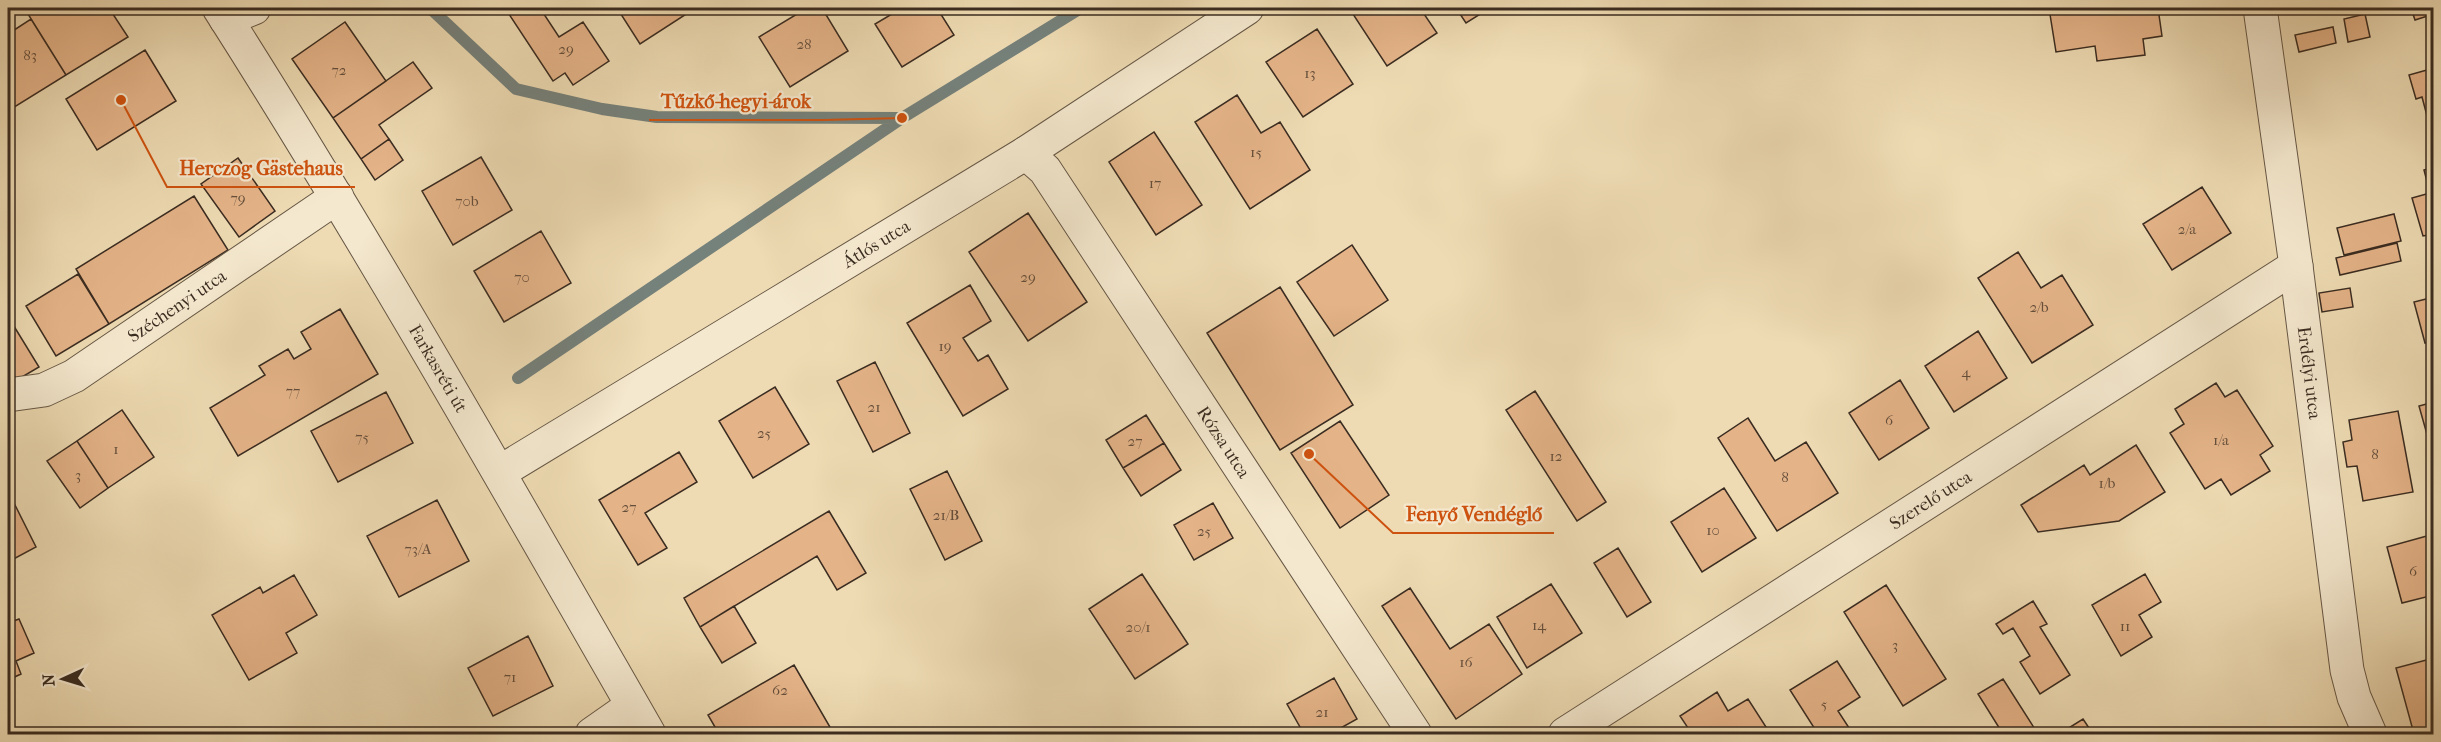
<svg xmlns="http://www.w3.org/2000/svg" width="2441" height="742" font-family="'IM FELL French Canon',serif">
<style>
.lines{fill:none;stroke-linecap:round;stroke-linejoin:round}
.stream{stroke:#75817b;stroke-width:12}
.building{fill:#e4b388;stroke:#3a2c21;stroke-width:1.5}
.minor-casing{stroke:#675846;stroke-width:35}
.minor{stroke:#f4e8ce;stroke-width:33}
.labels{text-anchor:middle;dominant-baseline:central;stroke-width:4.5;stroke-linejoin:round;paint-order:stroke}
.number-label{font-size:15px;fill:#644e3b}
.street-label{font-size:18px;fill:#3a2c21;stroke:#f4e8ce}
.leader{fill:none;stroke:#ce520f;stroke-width:2}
.callout-dot{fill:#ce520f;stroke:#f4e8ce;stroke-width:2}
.callout-label{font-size:20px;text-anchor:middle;font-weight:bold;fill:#ce520f;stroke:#f4e8ce;stroke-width:4.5;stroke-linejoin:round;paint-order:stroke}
</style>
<rect width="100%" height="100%" fill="#eedbb3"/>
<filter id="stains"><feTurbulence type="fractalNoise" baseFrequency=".00333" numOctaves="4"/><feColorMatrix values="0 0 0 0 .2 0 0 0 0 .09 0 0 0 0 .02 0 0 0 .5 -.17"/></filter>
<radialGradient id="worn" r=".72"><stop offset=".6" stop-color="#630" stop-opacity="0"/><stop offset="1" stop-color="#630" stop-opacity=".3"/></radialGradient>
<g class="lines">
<path class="stream" d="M430,8L516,89L602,109L657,117L902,118L1081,8
M518,378L902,118"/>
</g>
<path class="building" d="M38,8H109L128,37L66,75L28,14Z
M505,8H540L559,37L583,22L609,61L573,85L565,73L553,81Z
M617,8H689L691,11L640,44Z
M807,8H822L848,51L790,87L759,37Z
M902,8H937L954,35L902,67L875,24Z
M1349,8H1420L1437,33L1387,66Z
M1456,8H1490L1466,23Z
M2049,8H2158L2162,36L2143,39L2145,55L2097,61L2095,46L2056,52Z
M2411,8H2434V14L2415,20Z
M2365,14L2370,37L2348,42L2344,19Z
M31,19L66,75L8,111V34Z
M345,22L386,81L333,118L292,59Z
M2333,27L2336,43L2299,52L2295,35Z
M1317,29L1353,84L1303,117L1266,62Z
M145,50L176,101L97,150L66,99Z
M413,62L432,88L379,125L389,139L361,159L333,118Z
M2434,68V131H2431L2422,97L2416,99L2409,75Z
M1237,95L1261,133L1280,122L1310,170L1250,209L1195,122Z
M1154,132L1202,205L1156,235L1109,162Z
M389,139L403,160L375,180L361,159Z
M481,157L512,210L453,245L422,191Z
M238,158L275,211L239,237L201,184Z
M2434,167V234L2423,236L2412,198L2430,193L2424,170Z
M2202,187L2231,233L2172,270L2143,224Z
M194,196L228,250L109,324L76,269Z
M1028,213L1087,302L1028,341L969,252Z
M2394,214L2401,241L2344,255L2337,228Z
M541,231L571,283L504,322L474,271Z
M2397,243L2401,261L2340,275L2336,258Z
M1352,245L1388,300L1334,336L1297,282Z
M2018,252L2041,288L2062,275L2093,325L2032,363L1978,278Z
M78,274L109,324L56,356L26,306Z
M970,285L991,321L963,338L978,361L988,355L1008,389L963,416L907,323Z
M1280,287L1353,405L1280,450L1207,333Z
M2350,288L2353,307L2322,312L2319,293Z
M2434,297V341L2425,343L2414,302Z
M340,309L378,374L238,456L210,408L265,375L259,366L288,349L294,359L311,349L301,332Z
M12,323L39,367L17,380L10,369L8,371V325Z
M1978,331L2007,378L1954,412L1925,366Z
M875,362L910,433L873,452L837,381Z
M1900,380L1929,428L1879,460L1849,413Z
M2216,383L2225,397L2237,390L2273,446L2260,455L2270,471L2231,495L2221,479L2205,489L2170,433L2184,424L2175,409Z
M775,387L809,444L753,478L719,421Z
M1535,391L1606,502L1577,521L1506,410Z
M386,392L413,443L338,482L311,431Z
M2434,402V444L2430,445L2419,406Z
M122,410L154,457L108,488L77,441Z
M2398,411L2413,492L2363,501L2357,466L2347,467L2343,442L2352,440L2349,420Z
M1146,415L1164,443L1123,468L1106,440Z
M1748,418L1775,461L1806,442L1838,493L1777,531L1718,438Z
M1340,421L1389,495L1340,528L1291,453Z
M77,441L108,488L80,508L47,461Z
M1164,443L1181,470L1141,496L1123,468Z
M2136,445L2165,492L2119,521L2038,532L2021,505L2084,465L2090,475Z
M679,452L697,482L645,513L667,548L638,565L599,500Z
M947,471L982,541L945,560L910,489Z
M1724,488L1756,538L1702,572L1671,522Z
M8,491L36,547L8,562Z
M437,500L469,561L399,597L367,536Z
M1213,503L1233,538L1194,560L1174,525Z
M829,511L866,573L837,590L817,556L700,627L684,598Z
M2434,534V595L2402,603L2387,547Z
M1618,548L1651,602L1627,617L1594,563Z
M1142,574L1188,644L1135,679L1089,609Z
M2145,574L2161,602L2139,615L2152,637L2121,656L2092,605Z
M294,575L317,615L286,633L297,653L249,680L212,615L260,587L263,593Z
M1551,584L1582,633L1527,668L1497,617Z
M1886,585L1946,679L1903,706L1844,612Z
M1410,588L1450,649L1489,624L1522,674L1456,719L1382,606Z
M2033,601L2047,624L2040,627L2070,675L2040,694L2020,662L2030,656L2013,628L2003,634L1996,624Z
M734,606L756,643L722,663L700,627Z
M19,619L34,653L16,661L21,674L8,680V623Z
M528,636L553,686L493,716L468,668Z
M2434,658V733L2414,734L2396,668Z
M1837,661L1860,697L1838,711L1853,734H1818L1790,690Z
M794,665L834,734H719L708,715Z
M1334,678L1357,719L1330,734H1304L1287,704Z
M2003,679L2038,734H2003L1978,694Z
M1717,692L1728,711L1748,699L1766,727L1754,734H1692L1680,716Z
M2083,719L2093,734H2059Z
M1874,728L1878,734H1857Z"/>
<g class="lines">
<defs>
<g id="minor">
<path id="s1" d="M219,8C370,245 509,490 649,734"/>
<path id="s2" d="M2260,8L2296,266L2347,670L2354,697L2370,734"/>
<path d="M226,19L254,8"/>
<path id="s3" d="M1026,153L1045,170L1415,734"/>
<path id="s4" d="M8,395L44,390L74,376L337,197"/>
<path id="s5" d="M500,472L1026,153L1247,8"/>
<path d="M592,734L632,706"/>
<path id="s6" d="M1565,734L2296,266"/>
</g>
</defs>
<use href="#minor" class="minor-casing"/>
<use href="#minor" class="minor"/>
</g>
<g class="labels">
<g class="number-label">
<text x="804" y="44">28</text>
<text x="566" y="49">29</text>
<text x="30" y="55">83</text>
<text x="339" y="70">72</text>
<text x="1310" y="73">13</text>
<text x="1256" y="152">15</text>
<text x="1155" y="183">17</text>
<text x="238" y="198">79</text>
<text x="467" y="201">70b</text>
<text x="2187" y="229">2/a</text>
<text x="522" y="277">70</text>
<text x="1028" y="277">29</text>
<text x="2039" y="307">2/b</text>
<text x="945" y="346">19</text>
<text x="1966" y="372">4</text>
<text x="293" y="391">77</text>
<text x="874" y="407">21</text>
<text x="1889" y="420">6</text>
<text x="764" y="433">25</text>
<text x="362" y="437">75</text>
<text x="2221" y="440">1/a</text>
<text x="1135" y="441">27</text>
<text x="116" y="449">1</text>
<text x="2375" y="454">8</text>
<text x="1556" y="456">12</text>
<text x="78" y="475">3</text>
<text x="1785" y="477">8</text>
<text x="2107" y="483">1/b</text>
<text x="629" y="507">27</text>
<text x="946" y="515">21/B</text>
<text x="1713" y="530">10</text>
<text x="1204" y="531">25</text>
<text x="418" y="549">73/A</text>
<text x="2413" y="571">6</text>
<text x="1539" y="625">14</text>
<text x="2125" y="626">11</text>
<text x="1138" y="627">20/1</text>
<text x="1895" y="645">3</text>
<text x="1466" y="662">16</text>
<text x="510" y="677">71</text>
<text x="780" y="690">62</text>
<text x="1824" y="704">5</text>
<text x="1322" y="712">21</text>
</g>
<g class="street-label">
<text stroke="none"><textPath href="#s5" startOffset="440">Átlós utca</textPath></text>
<text stroke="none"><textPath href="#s4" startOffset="194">Széchenyi utca</textPath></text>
<text stroke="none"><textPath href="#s1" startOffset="422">Farkasréti út</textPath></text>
<text stroke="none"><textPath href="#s2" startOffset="368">Erdélyi utca</textPath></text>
<text stroke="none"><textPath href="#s3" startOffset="351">Rózsa utca</textPath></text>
<text stroke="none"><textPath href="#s6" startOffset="434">Szerelő utca</textPath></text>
</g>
</g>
<path class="leader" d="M902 118L823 120H649M121 100L167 187H355M1309 454L1393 533H1554"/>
<g class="callout-dot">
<circle cx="902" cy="118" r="6"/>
<circle cx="121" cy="100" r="6"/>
<circle cx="1309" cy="454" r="6"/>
</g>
<g class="callout-label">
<text x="736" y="108">Tűzkő-hegyi-árok</text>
<text x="261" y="175">Herczog Gästehaus</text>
<text x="1474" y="521">Fenyő Vendéglő</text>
</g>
<rect width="2441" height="742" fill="none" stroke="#eedbb3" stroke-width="30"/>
<rect x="9" y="9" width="2423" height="724" fill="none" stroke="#3a2c21" stroke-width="3"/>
<rect x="15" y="15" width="2411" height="712" fill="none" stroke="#3a2c21" stroke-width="1.5"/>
<g transform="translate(63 679) rotate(266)" stroke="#f4e8ce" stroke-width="4.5" paint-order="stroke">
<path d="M0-4.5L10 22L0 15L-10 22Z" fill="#3a2c21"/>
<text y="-9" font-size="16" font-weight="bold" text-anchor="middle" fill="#3a2c21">N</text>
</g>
<rect width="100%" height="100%" filter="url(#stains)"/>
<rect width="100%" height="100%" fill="url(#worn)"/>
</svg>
